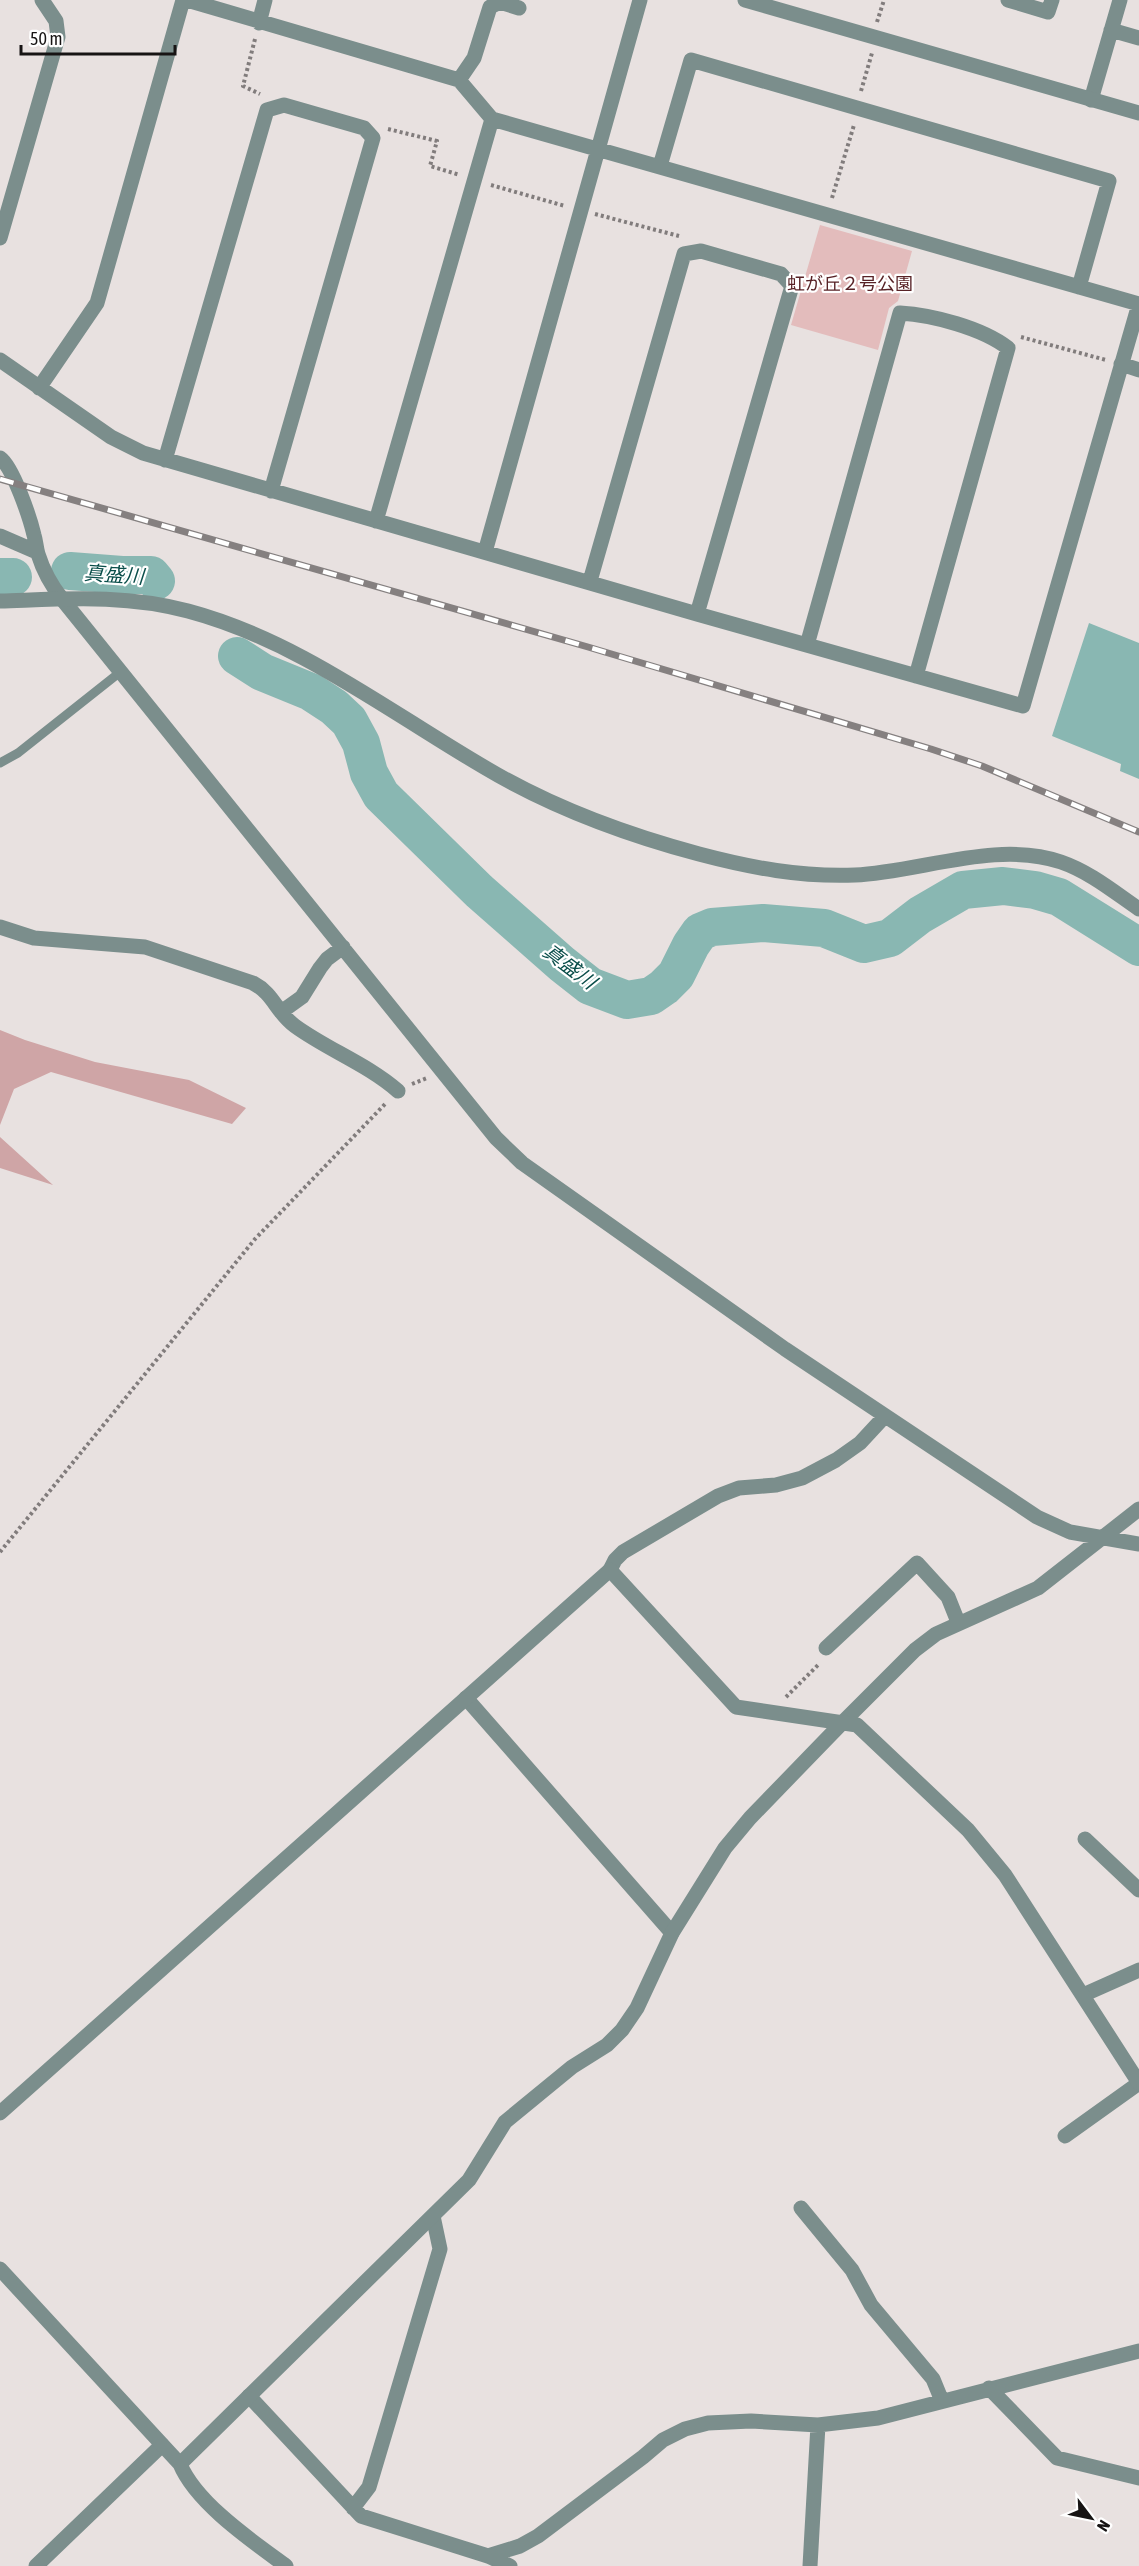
<svg xmlns="http://www.w3.org/2000/svg" width="1139" height="2566" font-family="'Asap Condensed','Noto Sans JP',sans-serif">
<style>
.green{fill:#e3bcbc}
.forest{fill:#cfa5a6}
.water{fill:#89b7b2}
.lines{fill:none;stroke-linecap:round;stroke-linejoin:round}
.river{stroke:#89b7b2;stroke-width:38}
.path{stroke:#817c7c;stroke-width:4;stroke-dasharray:3 3;stroke-linecap:butt}
.service{stroke:#7b8e8c;stroke-width:9}
.minor{stroke:#7b8e8c;stroke-width:15}
.tertiary{stroke:#7b8e8c;stroke-width:15}
.rail-casing{stroke:#858080;stroke-width:7}
.rail{stroke:#fff;stroke-width:4.5;stroke-dasharray:14;stroke-linecap:butt}
.labels{text-anchor:middle;dominant-baseline:central;stroke-width:4.5;stroke-linejoin:round;paint-order:stroke}
.park-label{font-size:18px;fill:#582226;stroke:#fff}
.water-label{font-size:20px;font-style:italic;fill:#0a4e4a;stroke:#fff}
</style>
<rect width="100%" height="100%" fill="#e8e1e0"/>
<path class="green" d="M820,225L912,251L898,301L889,308L878,350L791,325Z"/>
<path class="forest" d="M0,1030L25,1040L95,1062L189,1080L246,1108L232,1124L51,1072L14,1089L0,1125Z
M0,1137L53,1185L0,1168Z"/>
<path class="water" d="M1089,623L1139,643V779L1120,771L1121,764L1052,736Z"/>
<g class="lines">
<path class="river" d="M70,571L122,575H151L156,581
M0,577H13
M237,656L262,672L311,692L334,707L349,721L361,743L369,773L381,795L479,891L562,964L590,986L627,1000L651,996L664,987L676,975L691,945L700,932L712,927L763,923L824,928L864,944L890,938L920,915L963,890L1003,886L1035,890L1059,897L1139,947"/>
<path class="path" d="M877,22L884,0
M255,39L243,86L260,94
M861,91L872,53
M388,129L437,141L430,166L460,175
M491,185L565,206
M832,198L854,125
M595,214L679,236
M1021,337L1106,360
M412,1084L427,1078
M0,1552L255,1239L387,1102
M786,1697L819,1664"/>
<path class="service" d="M0,763L18,753L119,673"/>
<path class="minor" d="M187,0L459,80
M1008,0L1048,12L1052,0
M259,23L265,0
M1111,30L1139,38
M1091,100L1120,0
M660,166L691,60L1109,181L1079,287
M0,238L58,37L56,21L42,0
M0,360L111,437L143,453L697,614L1023,706L1139,304L492,119L459,80L474,58L490,7L500,2L519,8
M1121,364L1139,370
M39,388L97,303L183,0
M0,458C13,467 30,518 34,535C36,541 36,548 38,554C43,570 51,585 62,599L496,1138L522,1163L785,1349L1037,1517L1070,1532L1139,1544
M165,460L267,110L284,105L364,128L373,138L271,491
M376,521L492,119
M0,536L37,552
M485,552L640,0
M590,581L684,254L701,251L781,274L792,286L697,614
M807,645L900,313C933,315 982,328 1008,348L916,676
M0,927L34,938L145,947L253,983C274,994 276,1012 295,1026C328,1050 367,1064 398,1091
M281,1012L302,997L320,968L327,959L343,947
M610,1570L615,1560L623,1552L718,1496L739,1488L776,1485L802,1478L836,1460L860,1443L885,1416
M826,1648L917,1563L948,1597L958,1622
M466,1698L672,1933
M842,1723L915,1650L936,1634L1038,1588L1139,1509
M1085,1839L1139,1890
M1083,1995L1139,1970
M1065,2136L1139,2083
M801,2208L852,2270L871,2305L933,2379L942,2401
M989,2388L1057,2458L1139,2478
M249,2396L361,2516L488,2556L510,2566
M353,2508L369,2487L440,2249L433,2216
M488,2556L520,2546L538,2536L643,2457L663,2440L685,2429L708,2423L751,2421L818,2425L878,2418L1139,2351
M36,2566L162,2445
M810,2566L818,2425"/>
<path class="tertiary" d="M745,0L1139,113
M0,601C65,599 124,594 188,611C297,640 388,711 484,767C551,807 624,834 699,854C752,868 800,877 855,875C920,872 997,840 1061,862C1090,872 1114,892 1139,909
M0,2113L610,1570L736,1707L857,1725L968,1830L1005,1875L1139,2083
M0,2269L180,2464C196,2503 252,2541 286,2566
M180,2464L469,2180L505,2122L572,2067L607,2045L622,2030L637,2008L672,1933L725,1848L750,1818L842,1723"/>
<defs>
<path id="rail" d="M0,479L588,647L931,749L982,766L1139,832"/>
</defs>
<use href="#rail" class="rail-casing"/>
<use href="#rail" class="rail"/>
</g>
<g class="labels">
<g class="park-label">
<text x="850" y="283">虹が丘２号公園</text>
</g>
<g class="water-label">
<text transform="translate(114 574) rotate(4)">真盛川</text>
<text transform="translate(570 966) rotate(37)">真盛川</text>
</g>
</g>
<g transform="translate(1091 2518) rotate(122)" stroke="#ffffff" stroke-width="4.5" paint-order="stroke">
<path d="M0-4.5L10 22L0 15L-10 22Z" fill="#171414"/>
<text y="-9" font-size="16" font-weight="bold" text-anchor="middle" fill="#171414">N</text>
</g>
<path d="M21 45v9h154v-9" fill="none" stroke="#171414" stroke-width="3"/>
<text x="30" y="45" font-size="18" fill="#171414" stroke="#ffffff" stroke-width="4.5" paint-order="stroke">50 m</text>
</svg>
